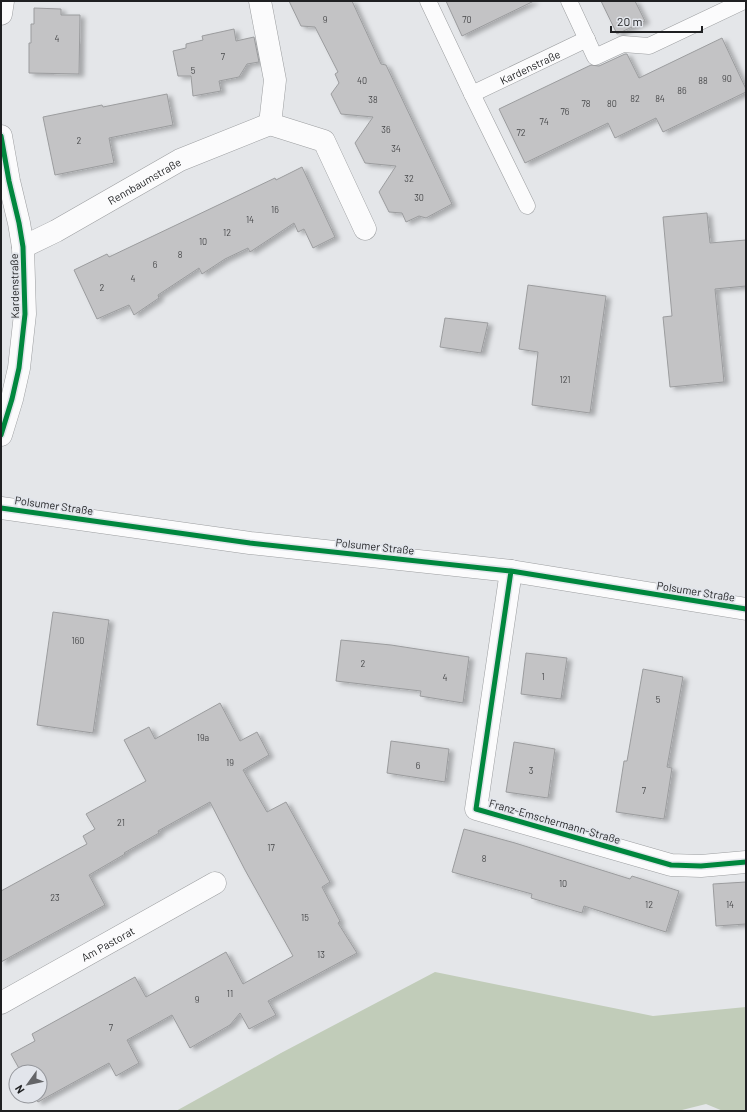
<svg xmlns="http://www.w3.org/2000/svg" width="747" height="1112" font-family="Barlow,sans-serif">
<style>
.forest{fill:#c1ccb9}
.building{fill:#c3c3c5;stroke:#9b9c9e;filter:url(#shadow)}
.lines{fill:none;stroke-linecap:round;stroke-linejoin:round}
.lane-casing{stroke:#9c9ea0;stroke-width:17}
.street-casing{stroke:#9c9ea0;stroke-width:23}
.secondary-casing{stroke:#9c9ea0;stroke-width:23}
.lane{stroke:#fbfbfc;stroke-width:16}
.street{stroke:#fbfbfc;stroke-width:22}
.secondary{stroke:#fbfbfc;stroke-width:22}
.cycleway-casing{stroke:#e2e5eb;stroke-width:8}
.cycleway{stroke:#00873e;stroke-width:5}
.labels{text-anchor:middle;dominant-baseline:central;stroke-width:3.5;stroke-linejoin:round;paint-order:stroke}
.number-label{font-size:9px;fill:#48494b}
.street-label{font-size:11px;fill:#1f2022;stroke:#e2e5eb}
</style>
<defs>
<filter id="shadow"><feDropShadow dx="4.5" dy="2.5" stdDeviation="2" flood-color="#0004"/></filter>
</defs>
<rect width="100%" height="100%" fill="#e4e6e9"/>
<path class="forest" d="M435,972L653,1016L746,1007V1111H723L706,1104L678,1111H176L281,1053Z"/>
<path class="building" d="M289,1H352L381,64L386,65L452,204L426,218L419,216L406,222L402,213L389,212L379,192L396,166L365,163L355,143L373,117L341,114L331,94L339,83L335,74L338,72L315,27L301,26Z
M446,1H534L462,36Z
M601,1H635L645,21L617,34Z
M34,8L61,9V15H80L79,74L29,73V43H31V24H34Z
M234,29L236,41L254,37L259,62L247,64L239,77L219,81L221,91L193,96L191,76H178L173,51L186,48V44L203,40L202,36Z
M722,38L746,89V92L663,132L656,118L615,138L608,123L525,163L499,109L591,65L599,66L625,54H627L639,78Z
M167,94L173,125L109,138L114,163L55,175L43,117L102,105L103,107Z
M302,167L335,237L313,248L304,229L298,232L294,223L250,252L248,248L225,259L202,274L199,268L158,295L159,298L134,315L129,305L97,319L74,270L107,254L109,257L275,178L276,180Z
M707,213L710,243L746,240V286L715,289L724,382L670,387L663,317L672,316L663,217Z
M528,285L606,296L590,413L532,405L538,352L519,349Z
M445,318L488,323L481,353L440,347Z
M53,612L109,620L93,733L37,725Z
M341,640L391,645L469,657L463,703L420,696L421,691L336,681Z
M526,653L567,658L561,699L521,694Z
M643,669L683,677L667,767L672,768L664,819L616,812L624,761H627Z
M220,703L240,741L257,732L269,755L243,770L267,812L286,802L330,882L322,887L340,921L338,923L357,953L268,1001L276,1015L249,1029L240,1013L230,1025L190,1048L172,1015L127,1040L139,1063L116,1076L109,1063L38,1102L34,1096H40V1072H21L11,1054L35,1041L32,1034L135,977L146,997L226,952L243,984L293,956L245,870L210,802L158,831L159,833L124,853L125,854L89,875L105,905L1,962V891L87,844L83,836L95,829L86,814L146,781L124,740L149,727L155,739Z
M391,741L449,749L445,782L387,773Z
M514,742L555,749L548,798L506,792Z
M464,829L515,843L630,879L632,876L679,891L666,932L584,906L582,913L531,898L532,894L452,872Z
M746,882V924L716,926L713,884Z"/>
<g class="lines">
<defs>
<g id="lane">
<path d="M428,1L472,94L527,206"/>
<path d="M569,1L595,57L623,44L649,46L744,1"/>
<path id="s1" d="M472,94L587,39"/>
</g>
<g id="street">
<path d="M260,1L275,80L270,124L324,141L365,229"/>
<path d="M1,14L3,1"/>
<path d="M1,136L9,181L19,223L23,247L25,314L19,368L12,399L1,435"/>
<path id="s2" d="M23,247L56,231L180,160L270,124"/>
<path d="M511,571L476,809L671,865L701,866L746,862"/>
<path id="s3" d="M1,1003L215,883"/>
</g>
<path id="secondary" d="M1,508L250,543L511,571L746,609"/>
</defs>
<use href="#lane" class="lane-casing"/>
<use href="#street" class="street-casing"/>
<use href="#secondary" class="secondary-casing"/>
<use href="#lane" class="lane"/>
<use href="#street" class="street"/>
<use href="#secondary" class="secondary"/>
<defs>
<path id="cycleway" d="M1,136L9,181L19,223L23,247L25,314L19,368L12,399L1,435
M1,508L250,543L511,571L746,609
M511,571L476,809L671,865L701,866L746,862"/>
</defs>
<use href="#cycleway" class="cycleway-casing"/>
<use href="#cycleway" class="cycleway"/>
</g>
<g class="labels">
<g class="number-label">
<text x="325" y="19">9</text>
<text x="467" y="19">70</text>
<text x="57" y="38">4</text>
<text x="223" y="56">7</text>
<text x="193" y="70">5</text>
<text x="727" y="78">90</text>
<text x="362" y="80">40</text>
<text x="703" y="80">88</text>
<text x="682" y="90">86</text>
<text x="635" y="98">82</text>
<text x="660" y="98">84</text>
<text x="373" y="99">38</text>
<text x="586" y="103">78</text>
<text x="612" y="103">80</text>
<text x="565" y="111">76</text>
<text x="544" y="121">74</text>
<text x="386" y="129">36</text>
<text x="521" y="132">72</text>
<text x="79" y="140">2</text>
<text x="396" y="148">34</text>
<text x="409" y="178">32</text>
<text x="419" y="197">30</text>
<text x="275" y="209">16</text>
<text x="250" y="219">14</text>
<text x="227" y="232">12</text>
<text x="203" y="241">10</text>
<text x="180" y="254">8</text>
<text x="155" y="264">6</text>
<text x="133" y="278">4</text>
<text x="102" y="287">2</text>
<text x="565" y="379">121</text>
<text x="78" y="640">160</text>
<text x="363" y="663">2</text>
<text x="543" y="676">1</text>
<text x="445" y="677">4</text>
<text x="658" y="699">5</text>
<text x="203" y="737">19a</text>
<text x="230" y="762">19</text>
<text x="418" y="765">6</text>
<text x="531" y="770">3</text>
<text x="644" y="790">7</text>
<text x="121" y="822">21</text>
<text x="271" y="847">17</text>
<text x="484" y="858">8</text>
<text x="563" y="883">10</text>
<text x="55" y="897">23</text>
<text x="649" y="904">12</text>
<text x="730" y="904">14</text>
<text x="305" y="917">15</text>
<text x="321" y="954">13</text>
<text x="230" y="993">11</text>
<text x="197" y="999">9</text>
<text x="111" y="1027">7</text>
</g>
<g class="street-label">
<text stroke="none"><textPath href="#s1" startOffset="64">Kardenstraße</textPath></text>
<text stroke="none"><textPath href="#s2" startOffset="138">Rennbaumstraße</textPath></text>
<text transform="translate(14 286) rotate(-91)">Kardenstraße</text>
<text transform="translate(54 505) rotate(8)">Polsumer Straße</text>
<text transform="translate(375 546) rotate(6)">Polsumer Straße</text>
<text transform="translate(696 591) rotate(9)">Polsumer Straße</text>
<text transform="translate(555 821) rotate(16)">Franz-Emschermann-Straße</text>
<text stroke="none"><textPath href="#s3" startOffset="122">Am Pastorat</textPath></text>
</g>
</g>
<rect width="747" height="1112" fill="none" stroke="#1f2022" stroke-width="4"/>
<g transform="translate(28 1084) rotate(237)"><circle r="19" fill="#e2e5eb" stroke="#94969b"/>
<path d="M0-3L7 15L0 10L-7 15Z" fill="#646568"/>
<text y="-6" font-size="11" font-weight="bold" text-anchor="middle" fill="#1f2022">N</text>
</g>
<path d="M611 26v6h91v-6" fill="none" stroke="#1f2022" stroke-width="2"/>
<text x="617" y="26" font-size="12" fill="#1f2022" stroke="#e2e5eb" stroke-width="3" paint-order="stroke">20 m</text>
</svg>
